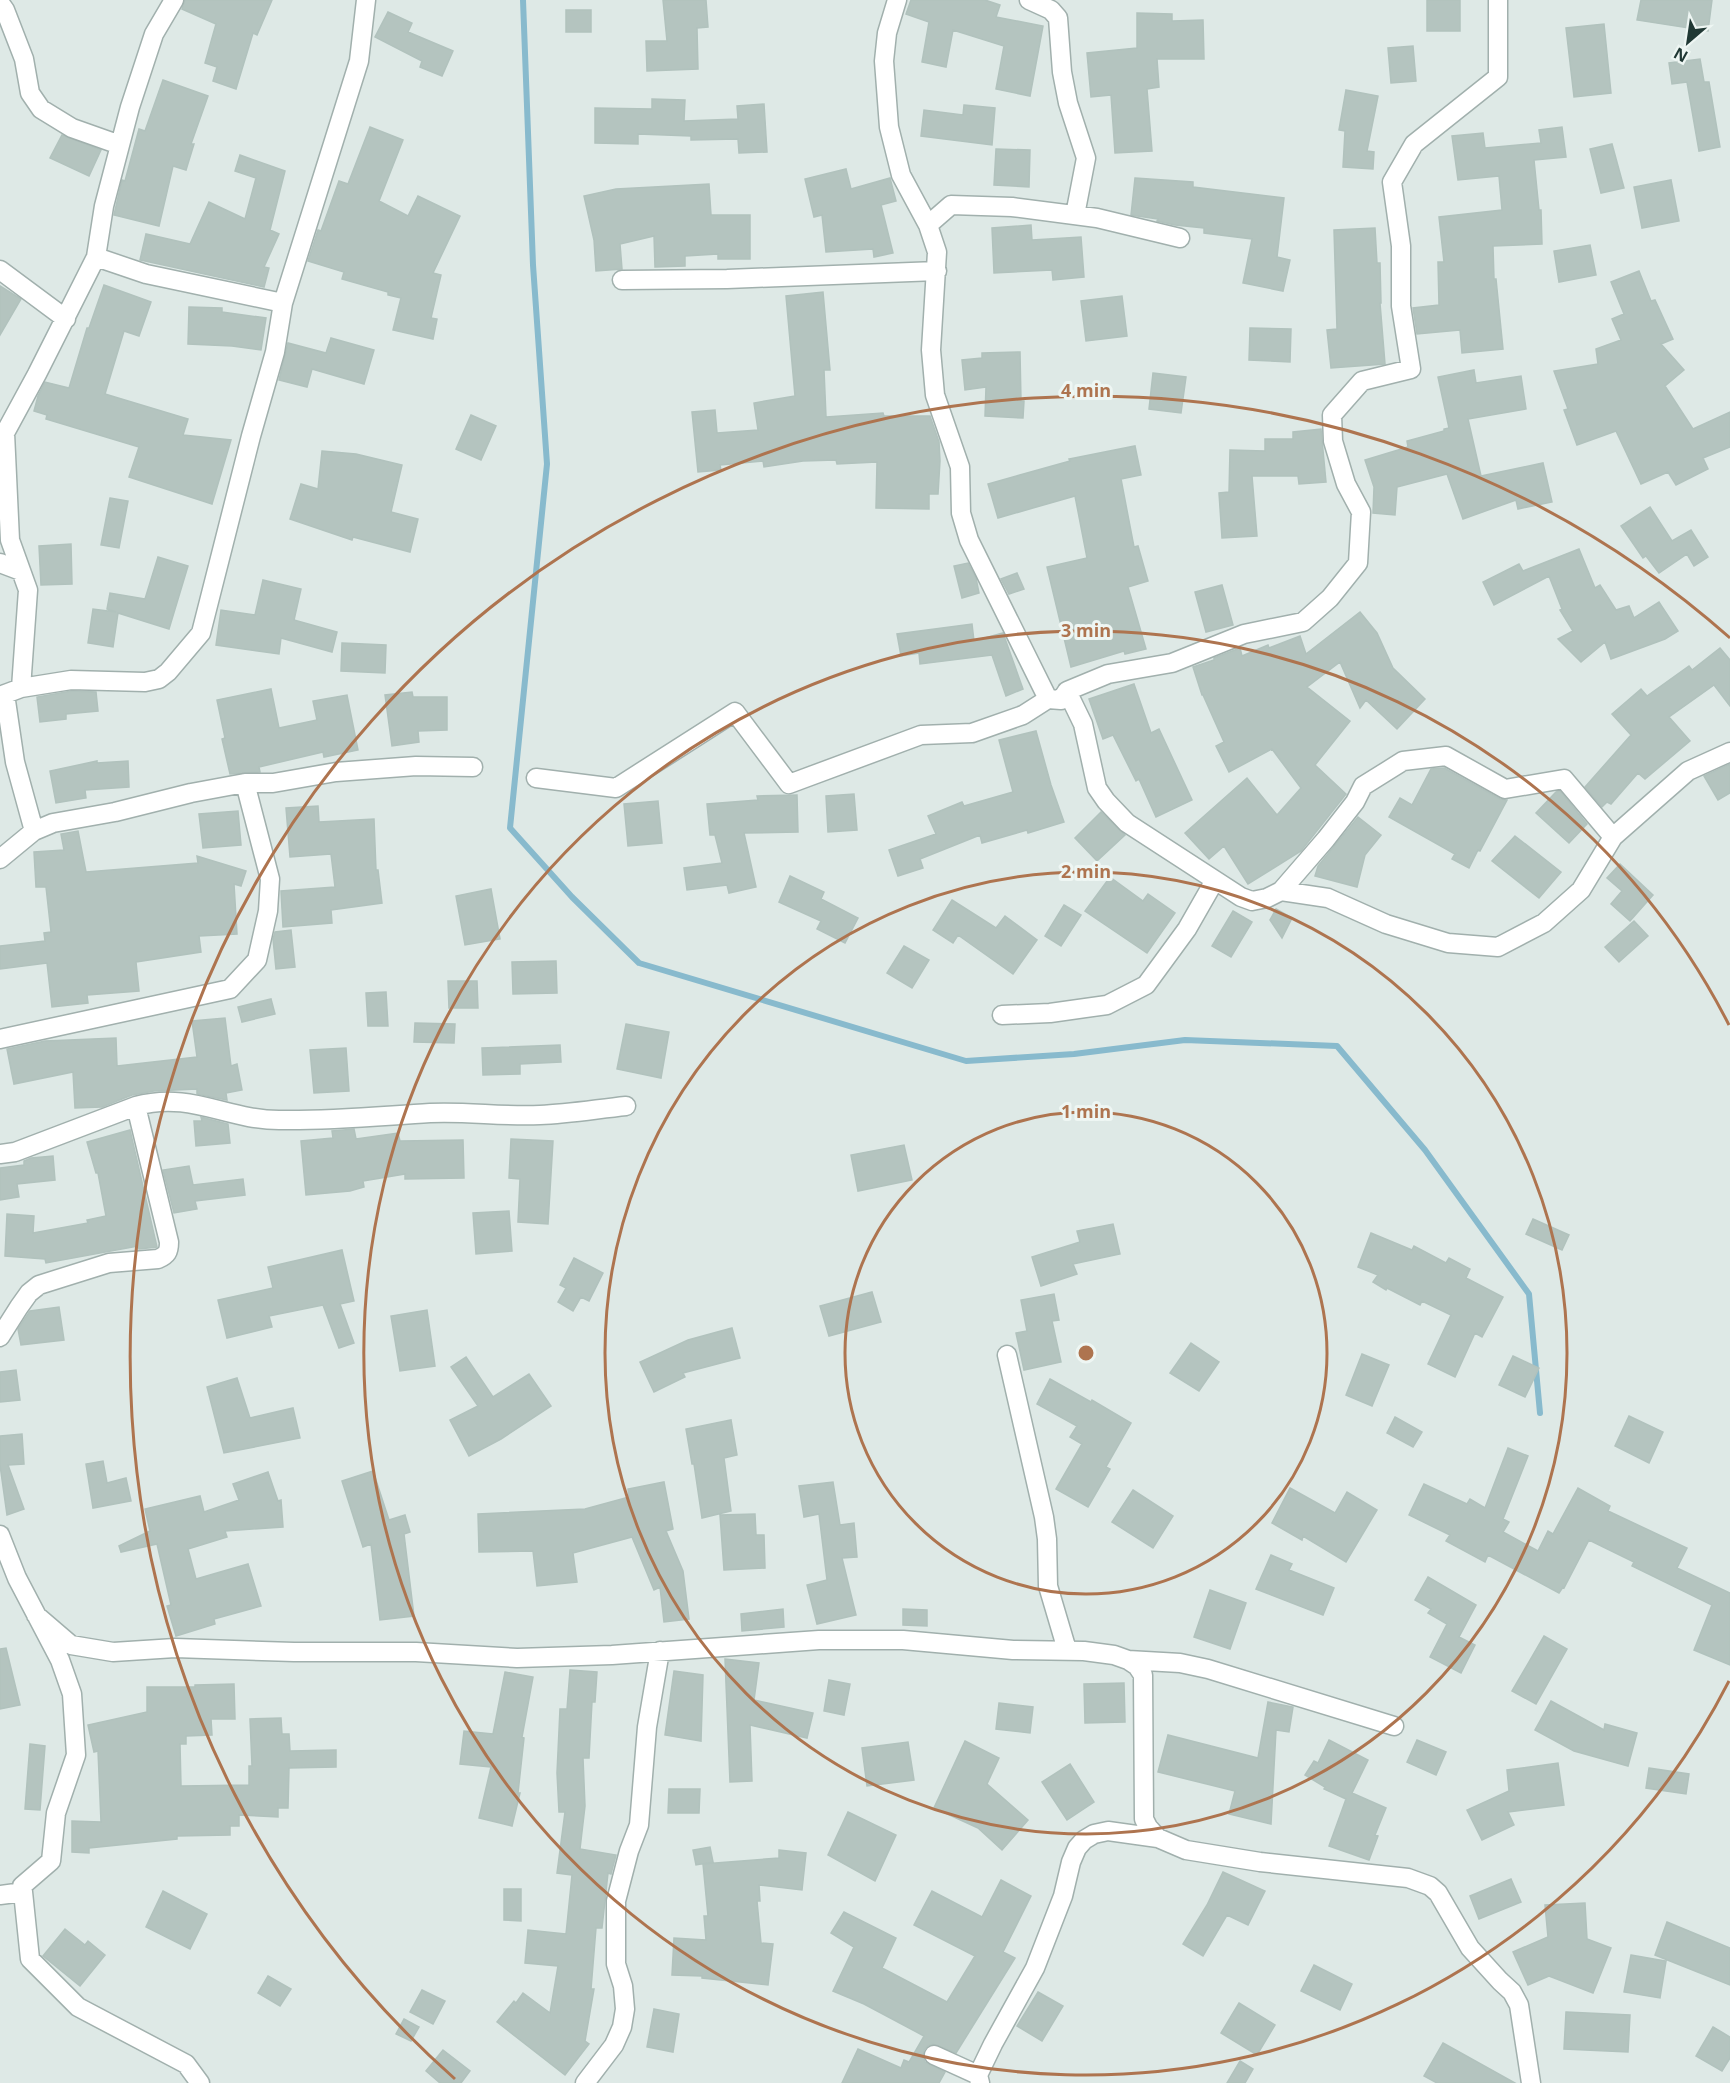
<svg xmlns="http://www.w3.org/2000/svg" width="1730" height="2083" font-family="'Open Sans',sans-serif">
<style>
.lines{fill:none;stroke-linecap:round;stroke-linejoin:round}
.stream{stroke:#88bacd;stroke-width:6}
.building{fill:#b4c4bf;stroke:#b1c2bd;stroke-width:1.5}
.street-casing{stroke:#a1b0ad;stroke-width:21}
.street{stroke:#fff;stroke-width:18}
.ring{fill:none;stroke:#ae744f;stroke-width:3}
.centre{fill:#ae744f;stroke:#eef6f3;stroke-width:3}
.ring-label{font-size:18px;text-anchor:middle;font-weight:bold;fill:#ae744f;stroke:#eef6f3;stroke-width:6;stroke-linejoin:round;paint-order:stroke}
</style>
<rect width="100%" height="100%" fill="#dee9e6"/>
<g class="lines">
<path class="stream" d="M523,0L533,265L547,464L510,828L572,897L639,963L966,1061L1074,1054L1185,1040L1337,1046L1425,1150L1529,1294L1540,1413"/>
</g>
<path class="building" d="M185,0H272L257,35L253,33L236,89L213,81L217,67L205,63L216,24L182,9Z
M663,0H706L708,27L697,28L698,69L647,71L646,41H667Z
M911,0H985L1000,5L996,17L1043,26L1030,96L996,89L1004,46L953,30L946,67L922,62L929,22L906,14Z
M1427,0H1460V31H1427Z
M1641,0H1712L1708,31L1637,20Z
M566,10H591V32H566Z
M388,12L412,23L408,32L453,51L442,76L420,67L422,61L375,37Z
M1137,13L1172,14V21L1203,20L1204,59H1157L1159,87L1147,89L1152,151L1115,153L1111,95L1091,97L1087,53L1137,48Z
M1604,24L1611,93L1574,97L1566,28Z
M1413,46L1416,81L1391,83L1388,48Z
M1700,59L1704,82H1709L1720,147L1699,151L1687,82L1672,84L1669,63Z
M163,80L208,96L191,144H194L186,170L173,166L159,226L114,215L122,180L125,181L139,129L145,131Z
M1346,90L1378,96L1367,151L1374,152L1373,169L1343,167L1345,131L1339,130Z
M652,99L685,100L684,121L738,119L737,106L764,104L767,152L739,153L738,139L691,140V136L638,134V144L595,143V108L652,109Z
M964,105L995,108L992,145L921,136L924,110L963,115Z
M370,127L403,140L379,201L408,216L418,196L460,216L433,273L441,275L431,318L437,319L433,339L393,330L401,298L388,295V292L342,279L344,272L308,261L318,230L321,231L339,181L348,184Z
M1562,127L1566,157L1534,160L1539,210H1541L1542,244L1493,246L1494,279H1496L1503,349L1462,353L1460,330L1417,334L1413,308L1439,305L1438,262H1444L1439,217L1502,210L1499,176L1458,180L1452,136L1483,133L1485,148L1541,143L1539,130Z
M62,135L101,150L89,176L50,158Z
M1612,144L1624,188L1601,193L1590,149Z
M996,149L1030,150L1029,187L994,185Z
M240,155L285,171L270,230L279,234L264,267L269,268L264,287L140,260L146,234L190,244L209,202L245,219L256,178L235,171Z
M846,169L851,189L890,178L896,201L881,205L893,253L874,257L873,249L826,252L822,215L814,217L805,179Z
M1135,178L1193,182V187L1284,198L1277,257L1290,260L1283,291L1243,283L1252,239L1204,233V228L1175,225L1157,221L1158,219L1131,215Z
M1671,180L1679,221L1642,228L1634,187Z
M709,184L711,215H750V259H718V254L685,256V266L655,267L654,236L620,244L622,269L596,271L594,240L584,196L616,189Z
M1031,225L1032,240L1081,237L1084,277L1053,280L1052,270L994,273L992,228Z
M1375,228L1377,263H1380L1381,303H1380L1385,364L1331,368L1327,330L1337,329L1334,230Z
M1590,245L1596,275L1559,282L1554,251Z
M1639,271L1651,301L1655,300L1673,339L1661,344L1684,370L1665,386L1693,429L1730,412V447L1703,458L1708,469L1676,485L1668,472L1641,484L1616,431L1577,445L1564,410L1568,409L1554,371L1598,364L1596,349L1621,340L1612,319L1624,314L1611,282Z
M104,285L151,302L139,336L124,331L105,394L188,419L183,435L231,440L212,504L129,477L139,447L46,419L47,415L34,411L38,396L45,382L69,388L87,328H89Z
M0,286L21,299L0,335Z
M823,292L830,370H824L826,417L883,413L884,416H930L939,442L940,461L938,494H929V509L876,508L877,462L837,464L836,460L803,461L764,467L763,461L720,465L721,470L698,472L692,412L715,410L717,433L758,430L754,403L795,396L786,296Z
M1122,296L1127,336L1086,341L1081,301Z
M189,307L222,308V312L266,318L261,350L232,346L188,344Z
M1250,328L1291,329L1290,362L1249,360Z
M331,338L374,350L364,384L312,369L307,387L279,380L288,343L326,353Z
M1020,352L1021,401H1024L1023,418L985,416L986,387L965,390L962,360L982,358V353Z
M1474,370L1476,383L1521,376L1526,409L1468,419L1481,476L1543,463L1552,502L1518,509L1516,500L1463,519L1447,474L1397,487L1395,515L1373,513L1374,487L1365,460L1408,447L1407,441L1444,431V429L1449,428L1438,377Z
M1153,373L1186,377L1181,413L1149,409Z
M471,415L496,426L481,460L456,449Z
M1321,429L1326,482L1299,484L1298,476H1252L1257,536L1222,538L1219,493L1229,492L1230,450L1265,451V439H1293V432Z
M1135,446L1141,475L1121,479L1134,547L1138,546L1148,581L1128,587L1146,649L1125,654L1124,651L1071,667L1047,567L1087,558L1075,496L998,518L988,484L1070,461L1069,459Z
M322,451L356,454L402,465L391,512L418,519L410,552L353,537L352,540L290,519L301,484L318,489Z
M110,498L128,501L119,548L101,545Z
M1650,507L1672,541L1691,530L1708,557L1694,566L1687,554L1659,573L1646,556L1643,558L1621,526Z
M71,544L72,584L41,585L39,546Z
M1579,549L1595,588L1600,585L1616,610L1629,606L1634,618L1659,602L1678,631L1665,639L1611,659L1605,642L1581,662L1558,639L1573,631L1560,610L1562,609L1549,576L1494,605L1483,582L1519,564L1523,571Z
M158,557L188,566L169,629L118,613L113,647L88,643L93,609L116,612L107,609L110,593L145,599Z
M968,563L976,578L979,593L962,598L954,566Z
M1017,573L1024,589L1009,594L1001,579Z
M263,580L301,589L294,620L337,632L332,652L281,638L279,654L216,645L221,610L255,615Z
M1222,585L1233,625L1206,632L1195,592Z
M1360,612L1377,633L1393,668L1425,699L1397,729L1366,700L1360,708L1340,662L1307,687L1350,721L1315,765L1346,794L1301,851L1248,884L1224,846L1209,859L1185,833L1247,778L1277,815L1301,788L1272,749L1229,772L1216,746L1224,742L1203,695H1202L1193,667L1214,660V658L1240,648L1242,656L1268,645L1269,648L1300,636L1306,654Z
M972,624L974,641L1003,633L1023,689L1006,696L992,655L920,664L919,653L901,656L897,634Z
M342,643L386,645L385,673L341,671Z
M1720,648L1730,660V706L1714,685L1669,717L1690,741L1645,779L1638,773L1611,804L1607,802L1602,807L1585,787L1631,735L1612,714L1641,689L1647,696L1689,666L1692,670Z
M1134,684L1151,733L1159,729L1192,800L1156,817L1139,779L1136,781L1113,735L1103,739L1089,699Z
M271,689L279,728L317,720L313,701L347,695L358,750L324,757L323,752L259,767L260,772L230,774L222,739L225,738L217,700Z
M72,691L96,692L98,711L66,714V719L40,722L37,697Z
M412,692L413,697H447V730L418,731L419,742L392,746L385,695Z
M1036,731L1051,785L1064,822L1028,833L1027,830L982,843L980,835L920,859L923,868L898,876L889,850L936,834L928,816L962,802L964,806L1013,792L999,740Z
M97,761V763L128,761L129,787L85,790L86,798L56,803L50,771Z
M1730,764V793L1718,800L1704,776Z
M1444,768L1500,799L1507,800L1480,851L1478,850L1469,868L1452,859L1455,854L1389,817L1400,798L1412,805L1431,769Z
M1560,791L1587,824L1569,843L1536,813L1556,792Z
M854,794L857,830L828,832L826,796Z
M797,795L798,832L744,833L756,887L729,893L727,885L687,890L684,868L722,863L715,835H710L707,804L758,800L757,796Z
M658,801L662,843L628,846L624,804Z
M318,806L319,822L374,819L376,870H378L382,903L331,910L332,923L283,927L281,891L335,887L331,854L290,857L286,808Z
M238,811L241,845L203,848L199,814Z
M1101,812L1125,835L1097,861L1075,838Z
M1358,817L1381,835L1365,855L1357,887L1315,876L1318,866Z
M78,831L86,872L198,863L197,856L246,871L241,886L234,884L237,934L199,936L201,952L136,962L139,991L87,995L88,1003L52,1007L47,963L0,969V946L45,941L44,933L51,932L46,887H36L34,852L64,850L61,834Z
M1515,836L1561,872L1539,898L1492,861Z
M1620,864L1653,895L1630,921L1611,904L1622,891L1607,878Z
M790,876L824,892L821,899L858,918L845,943L817,929L821,921L779,902Z
M1110,877L1143,901L1148,894L1175,913L1147,953L1085,911Z
M491,889L500,939L465,945L456,896Z
M952,900L996,928L1005,916L1037,940L1013,974L958,935L953,943L933,930Z
M1064,905L1081,915L1061,946L1045,936Z
M1276,909L1292,918L1282,938L1270,920Z
M1233,911L1252,922L1231,957L1212,946Z
M1634,921L1648,936L1619,962L1605,947Z
M291,930L295,967L276,969L273,939L275,932Z
M904,946L929,960L912,988L887,973Z
M556,961L557,993L513,994L512,962Z
M448,981H477L478,1008H449Z
M386,992L388,1026H368L366,993Z
M271,999L275,1014L242,1022L238,1007Z
M225,1018L231,1066L237,1064L242,1090L226,1093L227,1100L197,1094V1089L154,1091L132,1095L102,1107L75,1108L73,1072L14,1084L7,1049L45,1041L116,1038L117,1066L197,1057L192,1021Z
M415,1023L455,1024L454,1043L414,1042Z
M626,1024L669,1032L661,1078L617,1069Z
M560,1045L561,1062L520,1064V1074L483,1075L482,1048Z
M346,1048L349,1091L314,1093L310,1050Z
M201,1117L228,1124L230,1143L196,1146L194,1121H202Z
M354,1129L356,1139L398,1133L400,1141L463,1140L464,1178L405,1179V1174L363,1181L364,1187L350,1191L306,1195L301,1141L333,1138L332,1131Z
M130,1130L157,1247L139,1249L138,1246L46,1263L45,1259L5,1256L7,1214L34,1216L33,1233L88,1223L87,1220L106,1216L98,1173H96L87,1142Z
M511,1139L553,1141L548,1224L518,1222L520,1179L509,1178Z
M904,1145L912,1180L858,1191L851,1155Z
M53,1156L55,1180L17,1184L19,1197L0,1200V1168L24,1165V1161L31,1158Z
M189,1166L193,1185L243,1179L245,1195L195,1201L197,1209L174,1213L163,1170Z
M509,1211L512,1251L476,1254L473,1213Z
M1533,1219L1569,1235L1562,1250L1526,1234Z
M1113,1224L1120,1254L1073,1264L1077,1274L1041,1286L1032,1257L1080,1242L1077,1231Z
M1371,1233L1412,1250L1414,1246L1446,1263L1449,1258L1470,1269L1466,1278L1503,1297L1482,1337L1475,1333L1455,1377L1428,1364L1451,1315L1422,1301L1420,1305L1387,1288L1386,1290L1373,1282L1378,1275L1358,1267Z
M342,1250L354,1301L340,1304L354,1343L339,1348L323,1305L269,1316L272,1327L227,1338L218,1300L273,1288L268,1267Z
M574,1258L603,1273L589,1301L581,1297L573,1311L558,1302L566,1288L560,1285Z
M872,1292L881,1322L829,1336L820,1306Z
M1054,1294L1059,1320L1052,1321L1061,1362L1024,1370L1016,1333L1027,1331L1021,1300Z
M59,1307L64,1340L21,1345L18,1329L30,1311Z
M427,1310L435,1366L400,1371L391,1316Z
M732,1328L740,1358L683,1373L685,1377L654,1392L640,1362L688,1340Z
M1191,1343L1219,1362L1199,1391L1170,1373Z
M1362,1354L1389,1365L1372,1406L1346,1395Z
M1513,1356L1539,1368L1525,1397L1499,1385Z
M466,1357L493,1397L529,1374L551,1406L501,1439L469,1456L450,1420L478,1406L451,1367Z
M16,1370L20,1400L0,1402V1372Z
M237,1378L250,1418L293,1408L300,1438L224,1453L207,1387Z
M1050,1379L1091,1402L1092,1400L1131,1423L1106,1467L1110,1469L1088,1507L1056,1489L1082,1444L1070,1437L1077,1426L1037,1404Z
M1629,1416L1663,1432L1649,1463L1615,1446Z
M1395,1417L1422,1432L1413,1447L1387,1433Z
M731,1420L737,1455L724,1458L731,1511L702,1518L694,1464H692L686,1429Z
M22,1434L24,1464L8,1465L24,1509L7,1515L0,1465V1436Z
M1508,1448L1528,1456L1503,1519L1509,1522L1503,1532L1538,1551L1548,1531L1553,1534L1578,1488L1610,1506L1608,1511L1687,1548L1677,1568L1730,1593V1665L1694,1650L1712,1605L1632,1566L1634,1562L1589,1540L1564,1588L1563,1587L1559,1593L1488,1555L1485,1562L1446,1541L1450,1535L1409,1515L1424,1484L1467,1504L1470,1499L1485,1508Z
M103,1461L107,1483L126,1478L131,1501L93,1508L86,1464Z
M373,1471L389,1520L405,1515L410,1532L404,1534L414,1616L380,1620L371,1544L363,1547L342,1481Z
M268,1472L278,1501L281,1500L283,1527L225,1531L227,1537L188,1549L196,1579L248,1564L261,1606L214,1619L215,1624L176,1636L167,1606L171,1605L157,1544L121,1552L119,1546L150,1531L145,1509L200,1496L204,1512L239,1500L233,1484Z
M664,1482L673,1529L666,1531L683,1571L689,1619L664,1622L660,1587L654,1590L632,1537L573,1553L577,1582L537,1586L533,1551L479,1552L478,1514L585,1509L629,1497L628,1489Z
M833,1482L840,1525L854,1523L857,1557L842,1558L856,1615L817,1624L807,1585L827,1580L819,1514L804,1517L799,1486Z
M1290,1488L1335,1513L1347,1492L1377,1510L1346,1562L1303,1536L1302,1540L1272,1523Z
M1133,1490L1173,1516L1153,1548L1112,1522Z
M755,1514L756,1535H764L765,1568L724,1570L720,1515Z
M1271,1555L1292,1564L1289,1570L1334,1588L1323,1615L1256,1589Z
M1428,1577L1476,1605L1459,1637L1475,1645L1461,1673L1430,1657L1447,1624L1428,1613L1431,1609L1415,1600Z
M1210,1590L1246,1603L1230,1649L1194,1637Z
M783,1609L784,1627L742,1631L741,1614Z
M903,1609L927,1610V1626L903,1625Z
M1544,1636L1567,1649L1536,1704L1512,1691Z
M6,1648L20,1705L0,1709V1649Z
M725,1659L759,1663L754,1700L813,1713L807,1738L750,1725L752,1781L730,1782Z
M570,1670L597,1672L595,1702H592L589,1758H583L585,1806L580,1849L616,1855L611,1874L608,1873L602,1928H596L591,1989H594L585,2041L589,2044L565,2075L497,2022L514,2001L516,2003L523,1993L550,2013L558,1966L525,1963L528,1930L566,1934L572,1875L557,1873L565,1812H559L557,1773L560,1709H567Z
M674,1671L703,1675L701,1741L665,1735Z
M505,1672L533,1677L522,1737L524,1738L518,1793H520L512,1826L479,1818L491,1767L460,1764L464,1731L493,1734Z
M829,1680L850,1684L844,1715L824,1711Z
M1124,1683L1125,1722L1085,1723L1084,1684Z
M234,1684L235,1719H211L212,1735L186,1736V1744H180L181,1786L249,1785V1766H252L250,1719L281,1718L282,1734H289L290,1751L336,1750V1767L289,1768L288,1808H278V1817L239,1815V1826H230V1835L177,1836V1839L89,1848V1853L72,1852V1821L101,1822L98,1751L94,1752L88,1725L147,1712V1687H195V1685Z
M1551,1701L1604,1730L1605,1724L1637,1733L1628,1766L1574,1751L1535,1730Z
M1268,1702L1293,1707L1289,1732L1276,1730L1271,1824L1229,1814L1235,1791L1158,1772L1168,1735L1258,1758Z
M999,1703L1033,1707L1030,1733L996,1729Z
M1329,1740L1368,1760L1352,1793L1386,1808L1375,1835L1378,1836L1369,1860L1329,1846L1346,1799L1324,1789L1325,1787L1305,1775L1314,1761L1318,1763Z
M1417,1740L1446,1752L1436,1775L1407,1762Z
M965,1741L999,1758L987,1784L1028,1820L1002,1850L978,1828L934,1808Z
M908,1742L914,1780L867,1786L862,1748Z
M30,1744L45,1746L40,1810L25,1809Z
M1558,1763L1564,1805L1508,1812L1514,1825L1482,1840L1467,1810L1509,1791L1507,1770Z
M1070,1764L1094,1802L1067,1820L1042,1782Z
M1649,1768L1689,1774L1686,1794L1646,1788Z
M669,1789H700L699,1813H668Z
M848,1812L896,1835L875,1881L828,1855Z
M710,1847L713,1862L696,1865L693,1850Z
M779,1850L806,1853L802,1890L759,1885L760,1901H757L761,1943L773,1944L768,1985L702,1978V1976L672,1975L674,1938L706,1940L704,1916H708L703,1864L779,1858Z
M1223,1872L1265,1891L1248,1925L1227,1915L1203,1956L1183,1944L1207,1905Z
M1511,1879L1521,1902L1479,1919L1470,1896Z
M1001,1880L1031,1896L1003,1952L1015,1958L956,2053L933,2044L928,2046L924,2050L923,2057L925,2062L945,2072L939,2083H842L858,2049L901,2068L904,2060L909,2062L924,2036L864,2004L833,1991L854,1947L831,1933L844,1912L896,1938L882,1968L947,2002L975,1956L914,1925L932,1891L982,1917Z
M504,1889H521V1921L504,1920Z
M163,1891L207,1914L190,1949L146,1927Z
M1585,1903L1587,1939L1611,1948L1593,1993L1549,1976L1528,1985L1513,1952L1548,1937L1545,1905Z
M1667,1922L1730,1948V1985L1655,1955Z
M65,1929L85,1945L88,1941L105,1955L80,1986L43,1956Z
M1631,1955L1666,1961L1660,1998L1624,1992Z
M1314,1965L1352,1984L1340,2010L1301,1991Z
M268,1976L291,1989L280,2006L258,1993Z
M422,1990L445,2001L433,2024L410,2012Z
M1038,1992L1063,2006L1042,2041L1017,2026Z
M1239,2003L1275,2025L1257,2055L1221,2033Z
M654,2009L679,2014L673,2052L647,2047Z
M1566,2012L1630,2015L1628,2052L1564,2049Z
M404,2019L419,2027L411,2041L396,2034Z
M1713,2027L1730,2037V2058L1722,2071L1696,2056Z
M1443,2043L1515,2083H1437L1424,2076Z
M443,2050L470,2071L461,2083H440L426,2071Z
M1240,2061L1253,2069L1245,2083H1227Z"/>
<g class="lines">
<defs>
<path id="street" d="M897,0L887,33L884,61L889,127L901,175L928,225L937,252L931,350L935,395L960,467L961,513L969,540L1048,699L1061,700L1067,691L1083,724L1097,788L1106,801L1127,823L1241,897L1252,901L1267,898L1281,891L1326,839L1355,802L1363,786L1403,761L1446,756L1505,789L1564,779L1613,837L1688,771L1730,752
M1029,0L1051,10L1058,18L1062,72L1068,103L1086,158L1075,215
M0,3L5,10L24,59L30,93L41,109L72,128L120,145
M928,225L951,205L1012,207L1097,218L1180,238
M96,257L146,274L283,303
M0,270L66,319
M622,280L727,279L937,271
M0,563L21,571
M21,688L28,590L10,540L5,433L37,374L96,257L104,206L130,107L154,34L174,0
M1067,691L1108,674L1172,663L1244,634L1303,622L1330,598L1358,563L1361,512L1346,484L1333,441L1332,415L1362,381L1411,369L1401,306V246L1392,182L1414,144L1498,77V0
M5,694L15,762L34,831
M0,696L21,688L71,680L145,682L159,679L168,672L201,633L251,436L275,352L283,303L359,61L366,0
M536,778L616,788L735,712L789,784L921,735L972,733L1023,715L1048,699
M0,859L34,831L53,823L115,812L191,793L245,783H273L336,772L416,766L473,767
M1281,891L1328,898L1386,924L1448,943L1498,947L1544,923L1581,890L1613,837
M1002,1015L1050,1013L1107,1005L1146,985L1187,929L1215,880
M0,1039L230,989L257,960L268,911L270,879L245,783
M0,1154L15,1152L136,1106C191,1091 227,1120 279,1120C330,1121 380,1116 430,1113C466,1111 503,1117 540,1115C568,1114 597,1109 626,1106
M0,1337L19,1307L29,1293L39,1285L109,1263L158,1259C167,1255 169,1252 169,1242L136,1106
M1007,1355L1044,1517L1047,1539L1048,1586L1067,1650
M0,1535L17,1578L60,1660L72,1694L76,1755L56,1813L51,1861L22,1886L23,1892L0,1895
M36,1615L71,1645L113,1652L175,1648L294,1652H416L517,1658L612,1655L819,1640H903L1013,1650L1084,1651L1114,1655L1128,1660L1137,1666L1143,1675L1144,1819L1148,1827L1158,1838
M1128,1660L1180,1663L1208,1669L1394,1726
M23,1892L30,1959L78,2007L186,2064L200,2083
M934,2055L978,2075
M585,2083L614,2045L622,2027L625,2009L623,1986L616,1964V1901L629,1851L639,1825L647,1727L660,1651
M980,2083L978,2075L993,2044L1035,1968L1063,1896L1071,1862L1077,1848L1084,1840L1094,1834L1108,1831L1158,1838L1186,1850L1260,1862L1408,1878L1430,1886L1438,1893L1470,1948L1500,1981L1512,1992L1519,2005L1531,2083"/>
</defs>
<use href="#street" class="street-casing"/>
<use href="#street" class="street"/>
</g>
<g class="ring">
<circle cx="1086" cy="1353" r="241"/>
<circle cx="1086" cy="1353" r="481"/>
<path d="M1729 1681A722 722 0 1 1 1729 1025"/>
<path d="M455 2079A962 962 0 1 1 1730 638"/>
</g>
<circle cx="1086" cy="1353" r="9" class="centre"/>
<g class="ring-label">
<text x="1086" y="397">4 min</text>
<text x="1086" y="637">3 min</text>
<text x="1086" y="878">2 min</text>
<text x="1086" y="1118">1 min</text>
</g>
<g transform="translate(1688 42) rotate(209)" stroke="#eef6f3" stroke-width="4.5" paint-order="stroke">
<path d="M0-4.5L10 22L0 15L-10 22Z" fill="#203834"/>
<text y="-9" font-size="16" font-weight="bold" text-anchor="middle" fill="#203834">N</text>
</g>
</svg>
